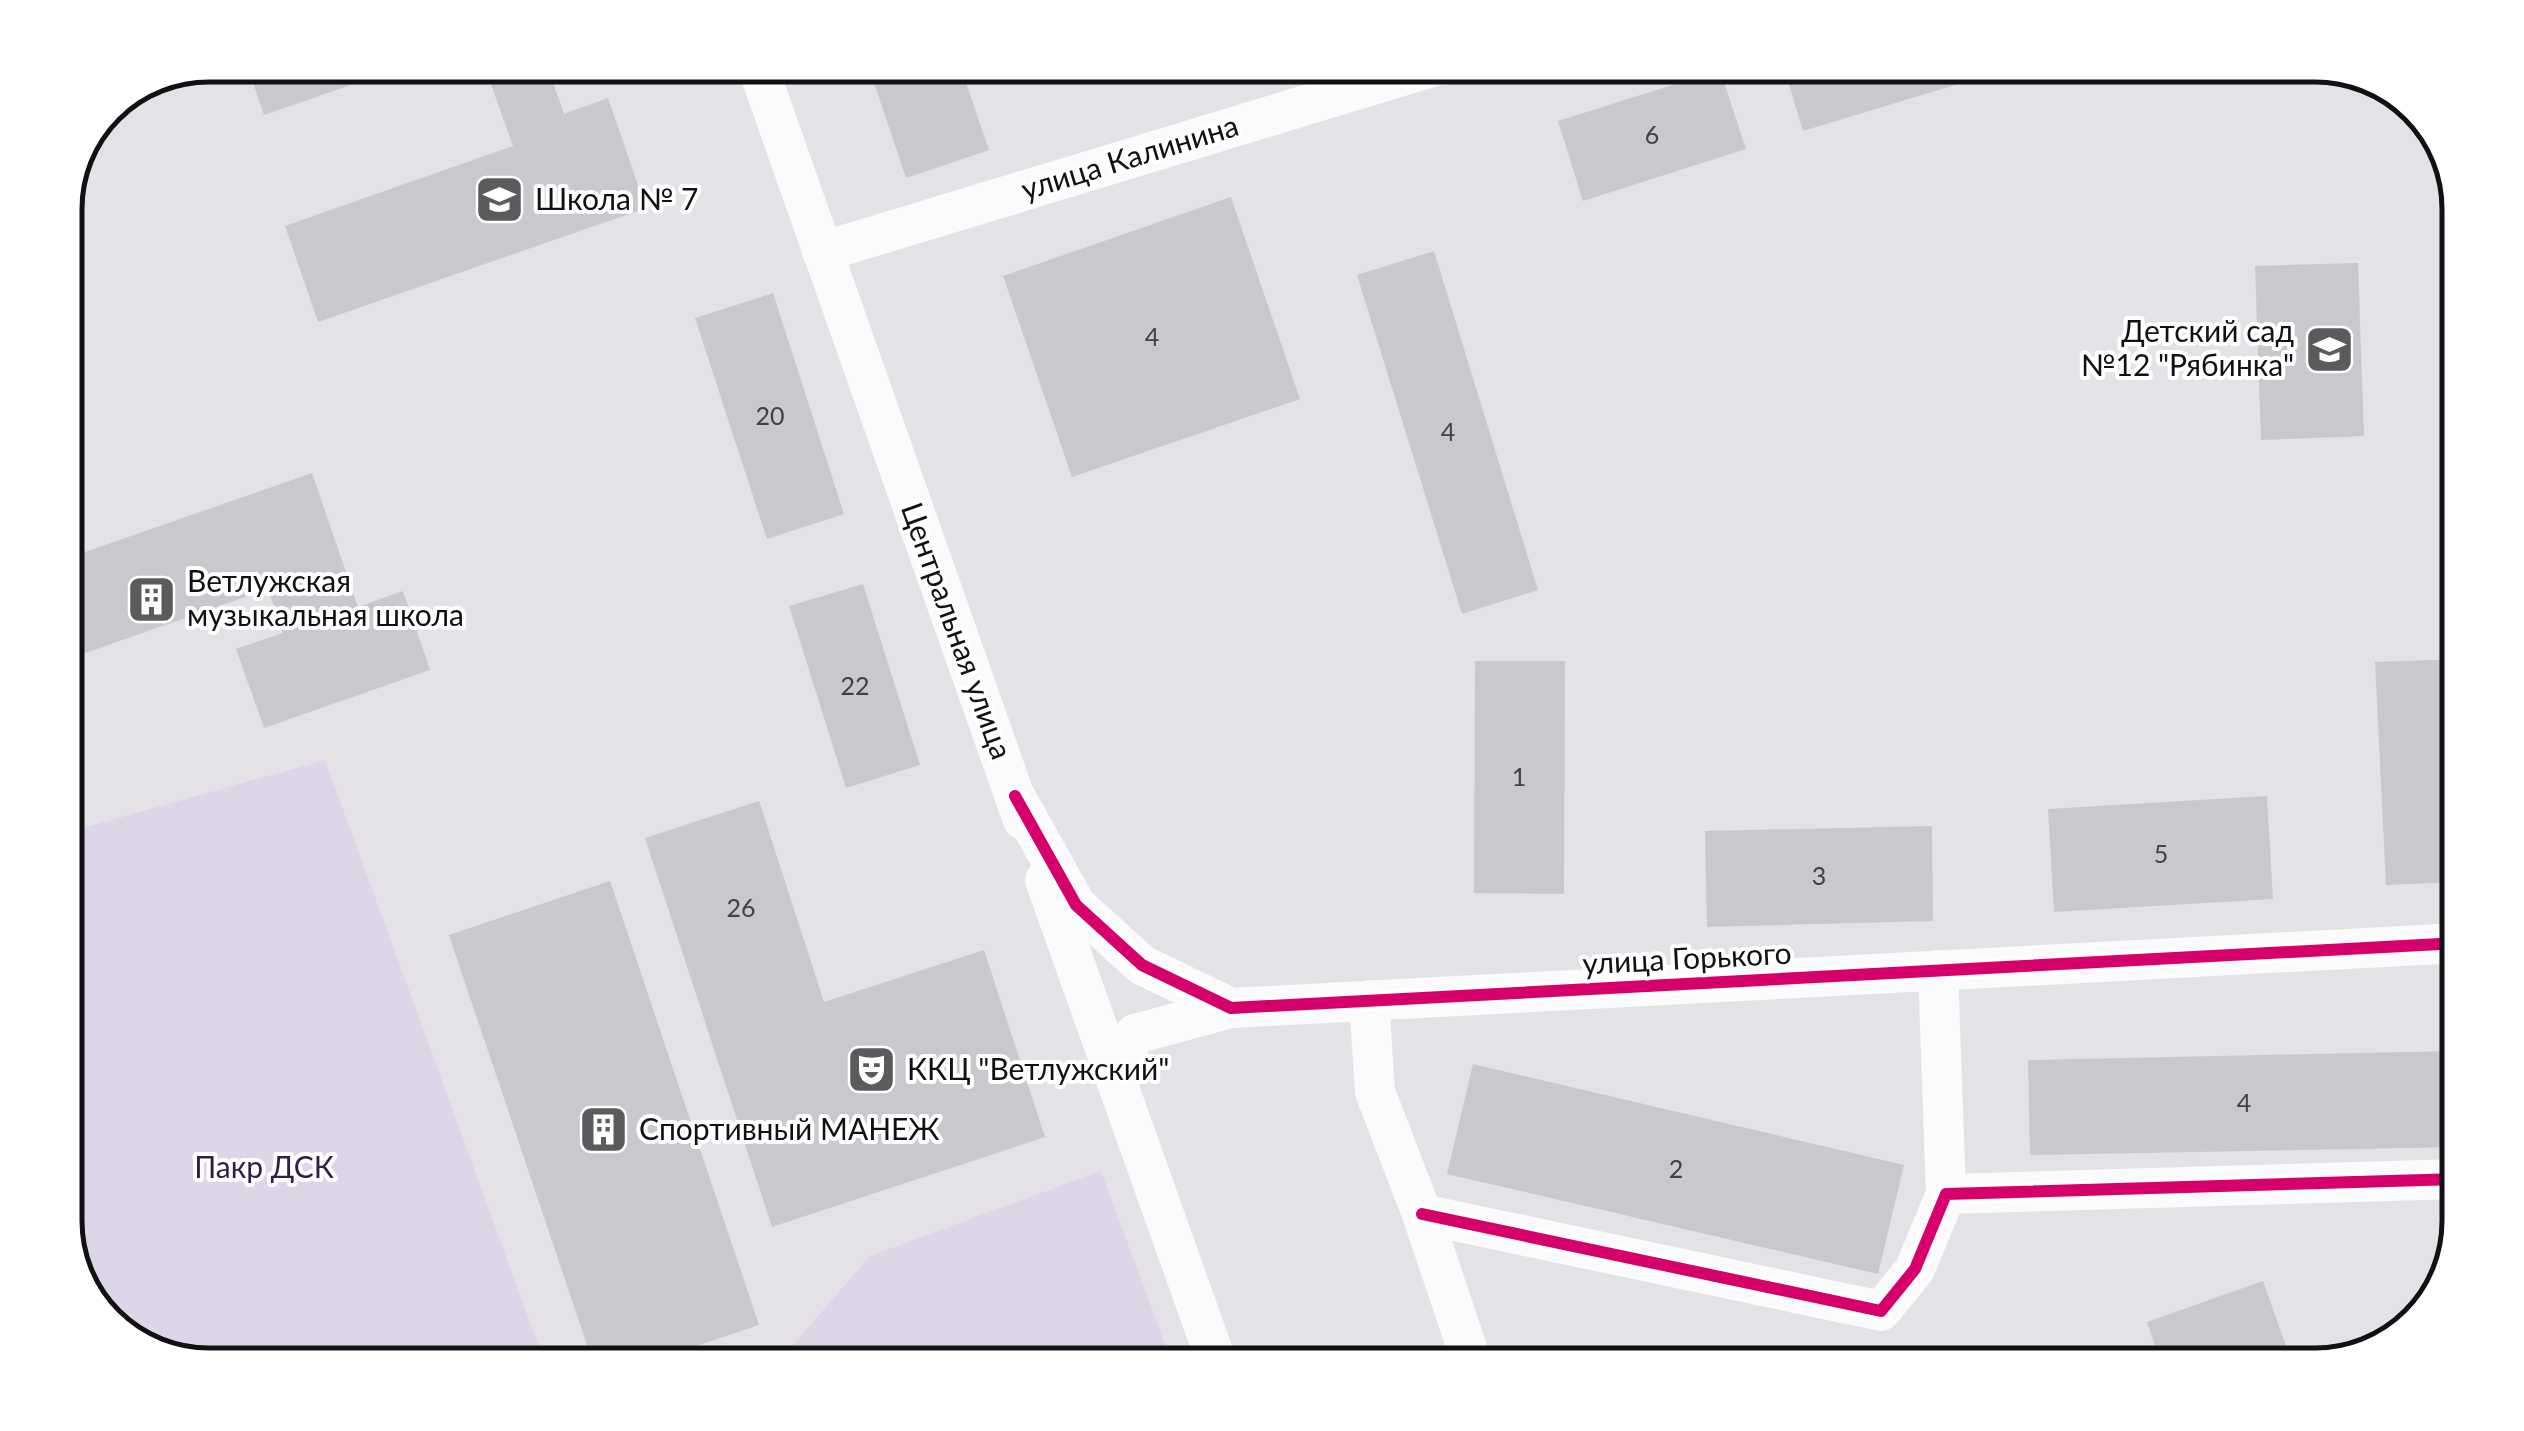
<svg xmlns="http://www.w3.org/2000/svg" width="2524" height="1431" font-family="Lato,sans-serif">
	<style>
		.green { fill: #dcd6e8 }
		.building { fill: #cac8cc }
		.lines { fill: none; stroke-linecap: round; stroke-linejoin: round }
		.minor { stroke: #fbfbfb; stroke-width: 40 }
		.cycleway-casing { stroke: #fff; stroke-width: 19 }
		.cycleway { stroke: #d6006c; stroke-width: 12 }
		.labels { text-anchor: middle; stroke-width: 8; stroke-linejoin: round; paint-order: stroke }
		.number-label { font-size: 25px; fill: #414042 }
		.street-label { font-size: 30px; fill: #111012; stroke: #fff }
		.poi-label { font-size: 30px; fill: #111012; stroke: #fff; text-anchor: start }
		.park-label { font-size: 30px; fill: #2f1e4a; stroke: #fff }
		.rim { fill: none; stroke: #111012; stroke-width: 5 }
	</style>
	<rect width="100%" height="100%" fill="#e4e2e6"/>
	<path class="green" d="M325,760l221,606h-337l-71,-19 -53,-53 -20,-63v-398z
		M1101,1171l72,195h-398l95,-110z"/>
	<path class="building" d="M247,65h159v1l-142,49z
		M484,65h63l17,49 44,-16 38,110 -328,114 -33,-96 228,-80z
		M868,65h92l29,85 -83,28z
		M1783,65h191l4,13 -175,53z
		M1720,70l26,79 -163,52 -25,-80z
		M1231,197l69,202 -228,78 -69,-201z
		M1434,251l104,339 -76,24 -105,-339z
		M2358,263l6,173 -103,4 -6,-174z
		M773,293l71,221 -77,25 -72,-221z
		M312,473l46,134 45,-16 27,79 -166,58 -28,-79 47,-16 -15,-44 -203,71v-101z
		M863,584l57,181 -74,23 -57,-182z
		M2459,659v223l-73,3 -11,-223z
		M1475,661h90l-1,233 -90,-1z
		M2267,796l6,103 -219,13 -6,-103z
		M759,801l65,201 160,-52 61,187 -273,90 -127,-389z
		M1932,826l1,95 -226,6 -2,-96z
		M610,881l149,444 -123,41h-42l-145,-431z
		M2459,1051v96l-429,8 -2,-95z
		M1473,1064l431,101 -26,109 -431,-100z
		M2263,1281l30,85h-131l-15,-44z"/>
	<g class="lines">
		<path class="minor" d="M757,65l266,755
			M822,252l616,-187
			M1015,796l61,109 66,60 89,43 1228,-65
			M1045,880l173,486
			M1938,970l8,224
			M1369,1000l6,92 47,122 51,152
			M1114,1075l21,-41 96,-26
			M1422,1214l459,97 34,-42 31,-75 513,-15"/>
		<defs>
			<path id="cycleway" d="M1015,796l61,109 66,60 89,43 1228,-65
				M1422,1214l459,97 34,-42 31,-75 513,-15"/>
		</defs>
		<use href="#cycleway" class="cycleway-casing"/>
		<use href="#cycleway" class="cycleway"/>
	</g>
	<defs>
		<symbol id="school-square" viewBox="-11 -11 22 22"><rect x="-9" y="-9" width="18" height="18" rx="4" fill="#5b5a5c" stroke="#fff"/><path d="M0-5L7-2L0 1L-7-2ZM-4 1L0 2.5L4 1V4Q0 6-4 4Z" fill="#fff"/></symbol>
		<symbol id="building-square" viewBox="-11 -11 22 22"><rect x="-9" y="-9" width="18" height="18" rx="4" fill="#5b5a5c" stroke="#fff"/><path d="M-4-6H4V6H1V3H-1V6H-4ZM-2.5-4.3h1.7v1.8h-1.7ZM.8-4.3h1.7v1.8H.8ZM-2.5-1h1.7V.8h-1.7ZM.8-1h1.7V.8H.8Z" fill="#fff"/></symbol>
		<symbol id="theatre-square" viewBox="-11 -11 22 22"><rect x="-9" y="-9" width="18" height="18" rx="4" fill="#5b5a5c" stroke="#fff"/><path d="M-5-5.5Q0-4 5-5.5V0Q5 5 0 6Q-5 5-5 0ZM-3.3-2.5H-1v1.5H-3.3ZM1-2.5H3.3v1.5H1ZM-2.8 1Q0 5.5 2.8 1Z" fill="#fff"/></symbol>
	</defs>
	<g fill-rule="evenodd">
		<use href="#school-square" x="472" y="172" width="55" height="55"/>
		<use href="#school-square" x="2302" y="322" width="55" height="55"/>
		<use href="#building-square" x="124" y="572" width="55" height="55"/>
		<use href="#theatre-square" x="844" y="1042" width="55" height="55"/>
		<use href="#building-square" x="576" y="1102" width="55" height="55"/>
	</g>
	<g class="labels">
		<g class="number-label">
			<text x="1652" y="144">6</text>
			<text x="1152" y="346">4</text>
			<text x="770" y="425">20</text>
			<text x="1448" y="441">4</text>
			<text x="855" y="695">22</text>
			<text x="1519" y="786">1</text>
			<text x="2161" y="863">5</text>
			<text x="1819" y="885">3</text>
			<text x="741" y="917">26</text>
			<text x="2244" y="1112">4</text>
			<text x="1676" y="1178">2</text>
		</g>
		<g class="street-label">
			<text transform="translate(1130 158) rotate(-17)" y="10">улица Калинина</text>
			<text transform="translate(956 631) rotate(70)" y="10">Центральная улица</text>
			<text transform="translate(1687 959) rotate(-3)" y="10">улица Горького</text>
		</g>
		<g class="poi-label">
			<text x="535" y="210">Школа № 7</text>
			<text x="2294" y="342" text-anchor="end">Детский сад<tspan x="2294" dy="34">№12 "Рябинка"</tspan></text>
			<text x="187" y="592">Ветлужская<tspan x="187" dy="34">музыкальная школа</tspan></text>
			<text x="907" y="1080">ККЦ "Ветлужский"</text>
			<text x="639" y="1140">Спортивный МАНЕЖ</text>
		</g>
		<g class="park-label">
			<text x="264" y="1178">Пакр ДСК</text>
		</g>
	</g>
	<path d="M0 0H2524V1431H0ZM209 82H2315A127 127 0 0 1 2442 209V1221A127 127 0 0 1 2315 1348H209A127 127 0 0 1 82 1221V209A127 127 0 0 1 209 82Z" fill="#fff" fill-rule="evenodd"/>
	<path class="rim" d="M209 82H2315A127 127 0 0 1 2442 209V1221A127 127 0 0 1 2315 1348H209A127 127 0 0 1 82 1221V209A127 127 0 0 1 209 82Z"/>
</svg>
